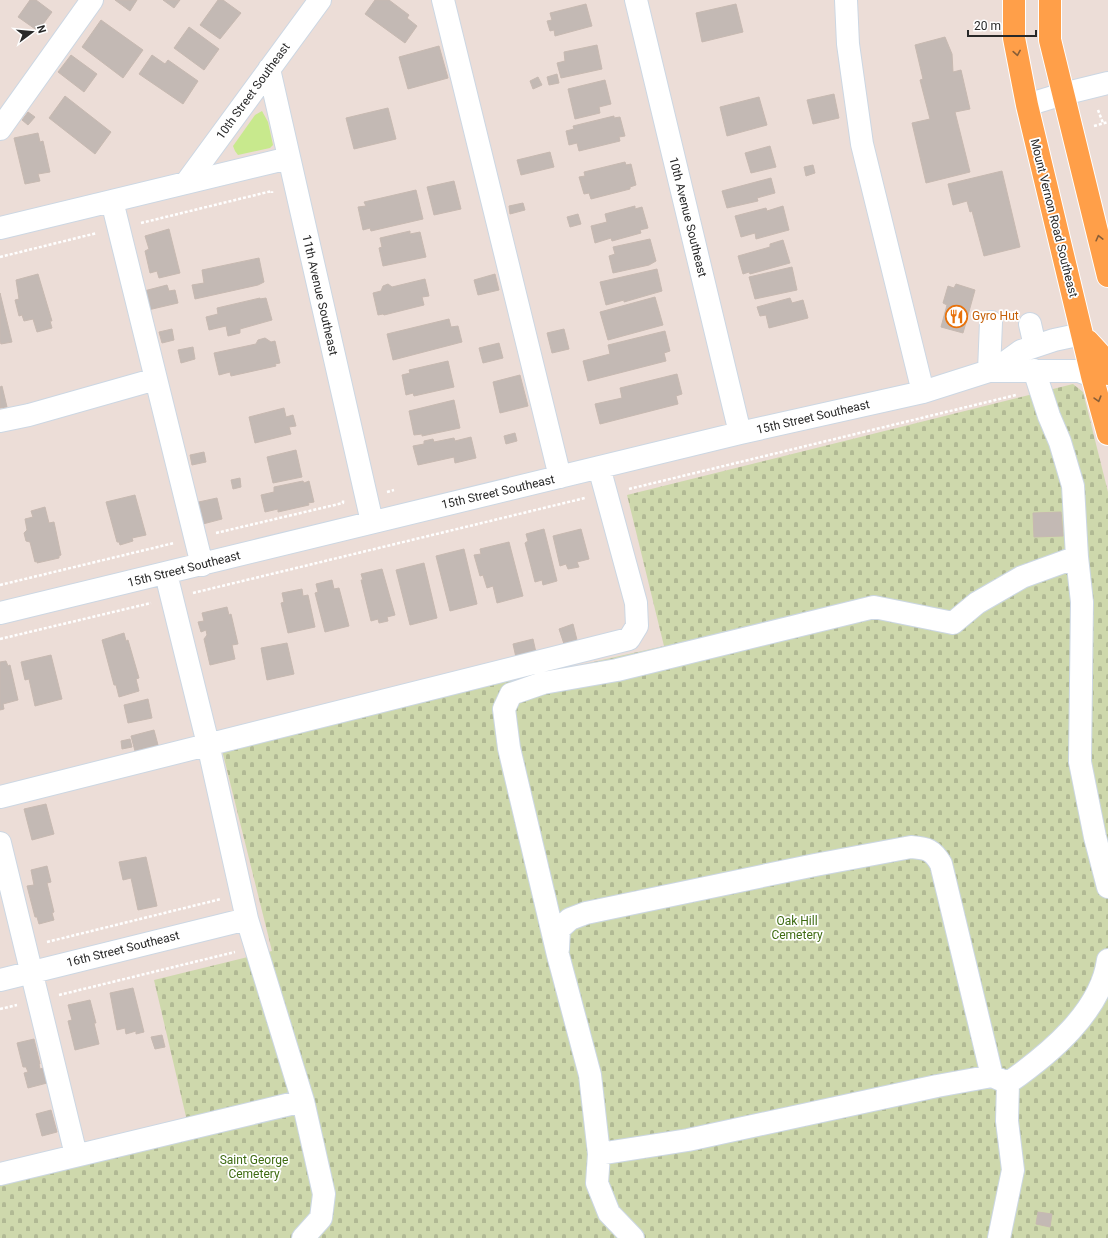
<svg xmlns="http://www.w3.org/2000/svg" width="1108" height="1238" font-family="Roboto,sans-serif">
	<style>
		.grass { fill: #c8e98d }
		.cemetery { fill: url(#cemetery-stones) }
		.building { fill: #c3b9b4; stroke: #c7b9b1 }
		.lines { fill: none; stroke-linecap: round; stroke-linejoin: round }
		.minor-casing { stroke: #ccd7e3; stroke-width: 24 }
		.major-casing { stroke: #fff; stroke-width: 24 }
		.path { stroke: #fff; stroke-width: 2.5; stroke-dasharray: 3 2; stroke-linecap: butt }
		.minor { stroke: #fff; stroke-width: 22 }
		.major { stroke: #ff9f49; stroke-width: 22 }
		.oneway { stroke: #895e37 }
		.labels { text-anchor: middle; stroke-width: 3.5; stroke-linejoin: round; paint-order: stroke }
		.street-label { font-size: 12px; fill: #282828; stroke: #fff }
		.food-label { font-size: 12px; fill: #c56008; stroke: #fff; text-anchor: start }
		.park-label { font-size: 12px; fill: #3e6b12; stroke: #fff }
	</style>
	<defs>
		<pattern id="cemetery-stones" width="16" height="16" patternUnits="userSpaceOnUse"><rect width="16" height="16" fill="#ced8ac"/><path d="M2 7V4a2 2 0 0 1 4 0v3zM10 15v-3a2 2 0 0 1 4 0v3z" fill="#b1b994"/></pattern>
	</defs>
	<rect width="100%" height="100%" fill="#ecddd7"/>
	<path class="grass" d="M262,111l6,11 5,23 -3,3 -32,7 -3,-4 -2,-5 22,-31z"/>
	<path class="cemetery" d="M1073,384l10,8 25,100v746h-1108v-54l191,-46 -37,-158 118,-29 -51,-205 443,-100 -37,-151z"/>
	<path class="building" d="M30,0h6l16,12 -14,19 -20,-14z
		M115,0h22l-7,11z
		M163,0h17l-6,8z
		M218,0h5l18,13 -21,26 -20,-14z
		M375,0h14l20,15 -2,3 10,8 -12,17 -40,-29z
		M586,4l6,22 -37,10 -1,-6 -4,1 -3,-10 5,-1 -2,-7z
		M736,4l7,28 -41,10 -6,-29z
		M101,20l42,30 -20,28 -41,-31z
		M189,27l30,22 -15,21 -30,-22z
		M945,37l7,17 1,18 8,-2 9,39 -15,3 15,60 -44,11 -14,-60 18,-4 -10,-39 3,-1 -8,-34z
		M597,45l5,24 -41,9 -4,-15 8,-2 -1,-9z
		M439,46l9,32 -40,11 -9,-32z
		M71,55l26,19 -13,18 -26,-20z
		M152,55l13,9 3,-4 30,21 -15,23 -44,-30z
		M557,74l2,9 -10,2 -2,-8z
		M538,77l4,8 -9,4 -3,-8z
		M605,80l6,24 -12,3 1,6 -25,6 -7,-30z
		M834,94l5,24 -26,6 -6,-24z
		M65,96l46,36 -16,22 -46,-36z
		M759,97l8,28 -40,11 -7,-29z
		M388,108l8,31 -42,10 -8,-31z
		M28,112l7,5 -7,8 -6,-5z
		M614,116v2l6,-1 5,19 -6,1 1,4 -41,10 -2,-8 -8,2 -3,-14 8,-2 -1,-3z
		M38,133l2,9 3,-1 7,31 -12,2 2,7 -15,3 -11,-46z
		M770,146l6,21 -25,6 -6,-20z
		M550,152l4,15 -33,8 -4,-15z
		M625,162l1,3 5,-1 5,21 -6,2v2l-39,10 -2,-6 -5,1 -5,-17 6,-1 -1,-4z
		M813,165l2,8 -9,3 -2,-9z
		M1002,171l18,76 -36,9 -12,-45 -2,1 -3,-11 -14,4 -5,-21z
		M771,178l4,15 -18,5 1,3 -31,7 -5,-17z
		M454,181l7,28 -27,6 -7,-28z
		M416,190l7,29 -52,12 -1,-3 -7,2 -5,-23 8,-1 -2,-4z
		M523,203l2,7 -15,4 -1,-8z
		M635,206v3l7,-2 6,21 -8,2 1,3 -29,8 -1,-3 -16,5 -4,-17 16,-4 -2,-8z
		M783,206l6,24 -33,9 -1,-6 -14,4 -6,-21 31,-8 1,3z
		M578,214l3,10 -11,3 -3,-10z
		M169,229l11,44 -21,5 -2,-7 -7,2 -5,-22 4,-2 -4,-13z
		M410,231v3l10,-2 6,25 -43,9 -4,-18 3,-1 -2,-9z
		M650,239l6,22 -7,4 -36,8 -4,-17 6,-2 -2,-7z
		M783,240l7,23 -40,11 -1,-2 -6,2 -5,-18 32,-9v-3z
		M259,258l5,24 -6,3 -63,14 -3,-14 12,-2 -2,-13z
		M792,267l5,23 -42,9 -6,-22z
		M657,269l5,22 -38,11v-2l-18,5 -6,-23z
		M38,274l14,47h-2l2,7 -15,4 -4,-13 -9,2 -2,-6 -3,1 -4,-16 4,-1 -3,-19z
		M495,274l4,16 -21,5 -4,-15z
		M425,279l4,17 -7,1 2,8 -40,10 -1,-1 -5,1 -5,-22 8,-2 2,-5 5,-2 4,3z
		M956,284l19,6 -12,43 -22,-6 6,-22 -4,-2 5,-17 6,2z
		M167,285l2,6 6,-1 3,13 -30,7 -4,-19z
		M0,293l12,49 -11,2 -1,-2z
		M655,297l8,28 -55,15 -8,-28z
		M260,298v1l6,-1 6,22 -32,9v4l-12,3 -2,-10 -17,4 -3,-13 12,-3 -1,-6z
		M790,298l2,5 11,-3 5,18 -39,10 -3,-13 -6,1 -3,-9z
		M449,319l2,8 7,-1 4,16 -69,18 -6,-26z
		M172,329l2,11 -12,3 -3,-11z
		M564,329l5,20 -17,4 -5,-20z
		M665,331l5,20 -6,2 2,8 -78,20 -5,-20 27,-7 -2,-9z
		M265,338l6,4 4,-1 5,22 -5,1 1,2 -45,10 -1,-4 -11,3 -5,-22 42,-9 2,-4z
		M499,343l4,15 -20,5 -4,-15z
		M193,347l2,12 -14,4 -3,-13z
		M448,361l6,26 -40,9 -1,-3 -7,2 -4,-20 8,-2 -1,-3z
		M677,374l5,20 -6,2 2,8 -78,20 -5,-20 27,-6 -2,-10z
		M520,375l8,31 -28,7 -7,-31z
		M2,386l5,21 -7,1v-21z
		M454,400l6,28 -38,8v-2l-8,1 -5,-24z
		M284,408l2,9 7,-2 3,11 -7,1 2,7 -36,9 -6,-26z
		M515,433l2,8 -11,3 -2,-8z
		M471,437l5,21 -21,5 -1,-6 -36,8 -5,-19 11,-2v-3l9,-2 1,3 20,-4 1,3z
		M296,450l6,27 -29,6 -6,-26z
		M204,452l2,10 -14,3 -2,-10z
		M240,478l1,9 -8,2 -2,-9z
		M303,481l1,2 5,-2 5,21 -6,1 1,2 -31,7v-3l-13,3 -4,-17 13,-3v-5z
		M135,495l11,40 -14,3 1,3 -13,4 -1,-3h-2l-11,-40z
		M217,498l5,21 -23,6 -5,-22z
		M45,507l4,16 5,-1 7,33 -2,1v2l-22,5v-2l-2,1 -5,-20 -4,-1 -2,-8 3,-3 -2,-11 8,-2 -2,-6z
		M1061,512l2,24 -29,1 -1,-24z
		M544,529l13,52 -14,4 -1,-5 -7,2 -10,-39 3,-2 -2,-7z
		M581,529l8,30 -12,3 2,5 -11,2 -2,-5 -6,2 -7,-30z
		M509,542l14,54 -26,7 -4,-17 -6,2 -4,-13 -3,1 -6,-21 7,-1 -1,-5z
		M464,549l13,55 -27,7 -14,-55z
		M424,563l13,55 -27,7 -14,-55z
		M382,569l13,46 -8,2 1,4 -9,2 -1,-4 -7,2 -10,-41h2l-2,-6z
		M332,580l2,9 5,-1 10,38 -24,6 -10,-39 3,-1 -2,-8z
		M302,589l1,7 5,-1 7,32 -27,6 -7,-30 3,-1 -2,-9z
		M227,607l2,8 2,-1 7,30 -6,1 3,14 -25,6 -6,-26 3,-4 -1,-5 -5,2 -3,-10 6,-1 -2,-8z
		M573,624l4,16 -13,4 -5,-15z
		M124,633l2,8 2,-1 11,38 -3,1 3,12 -20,6 -3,-12h-2l-12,-45z
		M533,639l4,18 -20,5 -4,-18z
		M287,643l7,31 -27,6 -6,-32z
		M51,655l11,44 -27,7 -6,-27 -4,1 -4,-18z
		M6,661l2,5 2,-1 8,35 -15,4 1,5 -4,1v-48z
		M148,699l4,19 -24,5 -4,-18z
		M154,730l4,15 -23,6 -4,-15z
		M130,739l2,8 -10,2 -1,-8z
		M46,804l8,30 -22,6 -8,-31z
		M146,857l11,49 -19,4 -7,-32 -8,2 -4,-18z
		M47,866l4,16 -4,1 7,29 -2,1 2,7 -15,4 -2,-7h-2l-8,-31 7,-1 -3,-15z
		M133,988l11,44 -8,2v-3l-10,3 -1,-6 -8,2 -7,-37z
		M90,1000l6,23h-2l5,21 -24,6 -7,-29 4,-1 -4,-15z
		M162,1035l3,12 -10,2 -4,-12z
		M34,1039l6,25h-1l1,5 3,-1 4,15 -19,5 -4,-15 4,-1 -2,-5h-3l-6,-24z
		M51,1110l6,22 -15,4 -6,-22z
		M1038,1212l14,2 -2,13 -14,-3z"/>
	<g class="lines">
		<defs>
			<path id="minor" d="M443,0l117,477
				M636,0l104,433
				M846,0l2,44 14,100 61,248
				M269,69l103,453
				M1027,105l36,-11 45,-11
				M0,129l92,-129
				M186,183l134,-183
				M112,201l90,364
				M0,228l289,-70
				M1030,324l5,22
				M996,369l25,-18 33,-11 28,-6
				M1034,370l15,46 11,26 13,44 4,71 5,45 -2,160 15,75 13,50
				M989,371l2,-49
				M0,421l29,-6 127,-36
				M166,574l42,170 39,175 56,182 21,93 -3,24 -18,20
				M0,613l740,-180 183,-41 66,-21h90l13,5
				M0,797l629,-158 8,-13 -1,-23 -37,-136
				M0,843l76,312
				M558,949l1,-20 11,-10 16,-6 229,-48 96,-18c16,1 22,3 30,17l51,212
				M0,980l247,-61
				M599,1154l89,-14 249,-54 55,-10 16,7
				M0,1174l303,-73
				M633,1238l-24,-25 -12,-30 2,-29 -9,-79 -32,-120 -49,-207 -5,-39 7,-15 32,-11 74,-13 257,-63 79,16 24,-20 45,-26 55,-20
				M999,1238l14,-68 -6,-49 1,-38c40,-28 93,-71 100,-123"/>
			<path id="major" d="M1014,0v38l13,67 65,271 16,58
				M1050,0v40l58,236
				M1088,341l11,12 9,21"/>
		</defs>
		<use href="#minor" class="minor-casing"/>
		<use href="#major" class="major-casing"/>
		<path class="path" d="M1098,110l5,13
			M1094,126l14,-4
			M141,223l131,-32v2
			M0,257l97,-24
			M629,489l387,-94
			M387,492l7,-2
			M216,533l127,-30v-3
			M0,585l174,-42
			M193,593l392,-95
			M0,639l151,-36
			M47,942l174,-43
			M59,995l176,-43
			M0,1009l17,-4"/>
		<use href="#minor" class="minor"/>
		<use href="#major" class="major"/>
	</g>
	<defs><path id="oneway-chevron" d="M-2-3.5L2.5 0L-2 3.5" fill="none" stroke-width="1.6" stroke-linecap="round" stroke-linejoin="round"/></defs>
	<g class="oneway">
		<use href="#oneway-chevron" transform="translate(1017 53) rotate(80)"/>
		<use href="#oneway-chevron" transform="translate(1099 238) rotate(-104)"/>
		<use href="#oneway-chevron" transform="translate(1098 399) rotate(74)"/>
	</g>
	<defs>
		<symbol id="restaurant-ring" viewBox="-11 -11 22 22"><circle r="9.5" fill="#fff" stroke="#e8710a" stroke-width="1.5"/><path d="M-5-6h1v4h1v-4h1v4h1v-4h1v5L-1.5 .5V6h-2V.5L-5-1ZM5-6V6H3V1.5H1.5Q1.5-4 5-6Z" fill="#e8710a"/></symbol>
	</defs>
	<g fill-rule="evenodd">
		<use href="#restaurant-ring" x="944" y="304" width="25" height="25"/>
	</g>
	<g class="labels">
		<g class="street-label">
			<text transform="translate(253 91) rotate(-54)" y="4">10th Street Southeast</text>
			<text transform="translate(688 217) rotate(76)" y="4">10th Avenue Southeast</text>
			<text transform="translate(1054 218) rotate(76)" y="4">Mount Vernon Road Southeast</text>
			<text transform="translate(320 295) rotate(77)" y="4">11th Avenue Southeast</text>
			<text transform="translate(813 417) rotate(-13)" y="4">15th Street Southeast</text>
			<text transform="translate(498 492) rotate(-13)" y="4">15th Street Southeast</text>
			<text transform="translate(184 569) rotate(-14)" y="4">15th Street Southeast</text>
			<text transform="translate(123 949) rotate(-14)" y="4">16th Street Southeast</text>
		</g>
		<g class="food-label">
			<text x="972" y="320">Gyro Hut</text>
		</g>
		<g class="park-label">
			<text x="797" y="925">Oak Hill<tspan x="797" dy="14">Cemetery</tspan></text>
			<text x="254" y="1164">Saint George<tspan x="254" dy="14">Cemetery</tspan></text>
		</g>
	</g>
	<g transform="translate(32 32) rotate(74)" stroke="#ffffff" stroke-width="3" paint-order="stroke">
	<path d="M0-3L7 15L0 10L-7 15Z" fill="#282828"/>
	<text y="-6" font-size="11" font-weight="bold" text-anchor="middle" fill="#282828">N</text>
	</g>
	<path d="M968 30v6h68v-6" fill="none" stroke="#282828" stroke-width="2"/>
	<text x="974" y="30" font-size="12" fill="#282828" stroke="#ffffff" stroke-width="3" paint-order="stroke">20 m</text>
</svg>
